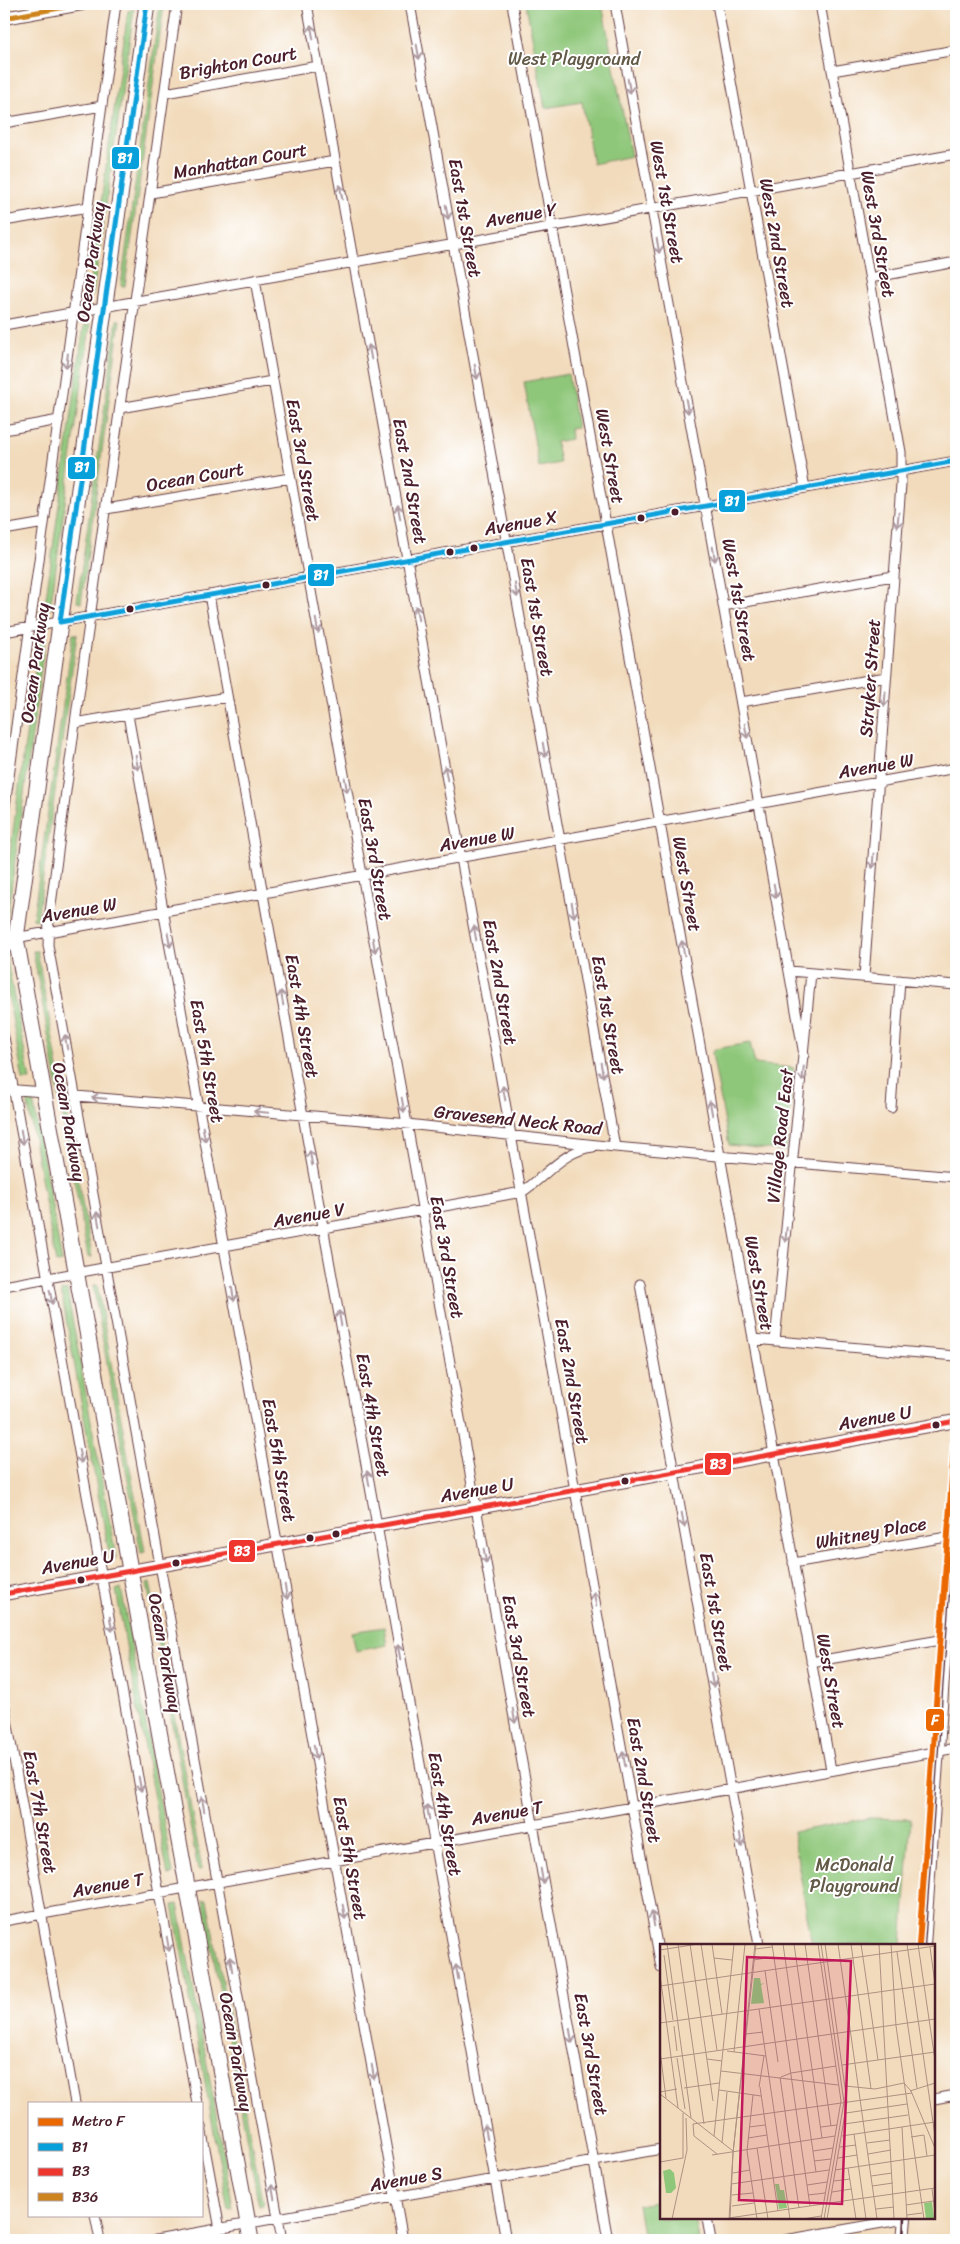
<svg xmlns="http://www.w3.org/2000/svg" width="960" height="2244" font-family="Sriracha,sans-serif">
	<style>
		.green { fill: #8fc77a; stroke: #6c7352 }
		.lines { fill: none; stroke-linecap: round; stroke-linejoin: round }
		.street-casing { stroke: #633b41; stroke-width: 11 }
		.secondary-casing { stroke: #633b41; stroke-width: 14 }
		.primary-casing { stroke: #633b41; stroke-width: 17 }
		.street { stroke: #fff; stroke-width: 9 }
		.secondary { stroke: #fff; stroke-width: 12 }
		.primary { stroke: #fff; stroke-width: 15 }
		.rail { stroke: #4a1f2b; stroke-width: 2.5 }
		.bus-1-casing { stroke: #fff; stroke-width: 9 }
		.bus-2-casing { stroke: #fff; stroke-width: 9 }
		.bus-3-casing { stroke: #fff; stroke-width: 9 }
		.bus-1 { stroke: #07a0db; stroke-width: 5 }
		.bus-2 { stroke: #ee352e; stroke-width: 5 }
		.bus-3 { stroke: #ce841e; stroke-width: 5 }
		.metro-1-casing { stroke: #fff; stroke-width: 10 }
		.metro-1 { stroke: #eb6800; stroke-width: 6 }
		.oneway { stroke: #ae9aa0 }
		.bus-dot { fill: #4a1f2b; stroke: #fff; stroke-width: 2 }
		.labels { text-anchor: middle; stroke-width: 4; stroke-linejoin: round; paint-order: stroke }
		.park-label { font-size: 18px; fill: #625a47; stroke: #fff }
		.street-label { font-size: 18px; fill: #4a1f2b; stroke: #fff }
		.inset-road { fill: none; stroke: #af9082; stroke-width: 1 }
		.view { fill: #c2185b; fill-opacity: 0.15; stroke: #c2185b; stroke-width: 2.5 }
		.inset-edge { fill: none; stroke: #4a1f2b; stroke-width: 2.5 }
		.line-badge { stroke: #fff; stroke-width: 2 }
		.badge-label { font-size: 14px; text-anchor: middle; font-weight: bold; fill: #fff }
	</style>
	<rect width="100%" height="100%" fill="#fff"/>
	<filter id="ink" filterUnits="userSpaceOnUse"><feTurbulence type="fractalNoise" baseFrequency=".02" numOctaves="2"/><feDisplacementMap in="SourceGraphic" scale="10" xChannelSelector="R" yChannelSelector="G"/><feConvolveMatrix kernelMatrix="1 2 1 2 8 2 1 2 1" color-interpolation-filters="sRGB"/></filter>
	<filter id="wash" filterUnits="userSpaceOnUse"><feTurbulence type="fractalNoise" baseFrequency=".0096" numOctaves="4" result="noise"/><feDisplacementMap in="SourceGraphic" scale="20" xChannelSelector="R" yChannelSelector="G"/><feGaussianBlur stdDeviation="1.12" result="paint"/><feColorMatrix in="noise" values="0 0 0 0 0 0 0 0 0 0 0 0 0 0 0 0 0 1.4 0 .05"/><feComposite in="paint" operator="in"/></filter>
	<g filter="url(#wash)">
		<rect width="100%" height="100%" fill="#f2dbbc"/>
		<path class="green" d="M160,4l4,1 -39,281h-4z
			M526,4h76l29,152 -38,8 -11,-62 -37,6z
			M134,9l-41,286h-5l40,-284z
			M117,320h3l-39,283 -4,-1z
			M84,325h6l-40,285 -6,2z
			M568,374l9,54 -7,1 1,10 -15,3 4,21 -21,4 -15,-85z
			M73,634h4l-40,286 -4,-1z
			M45,640l-39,286 -2,1v-30l35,-256z
			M33,951h4l55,306h-4z
			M4,955h2l24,125h-7l-19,-109z
			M750,1043l5,21 39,4 -8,83 -57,-6 -17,-92 3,-4z
			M27,1099l6,1 29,162 -6,1z
			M93,1285h4l48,267 -4,1z
			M67,1290l49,268 -6,1 -49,-268z
			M150,1582l52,287 -4,1 -51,-287z
			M121,1588l52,286 -5,1 -52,-285z
			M384,1627l3,18 -31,6 -4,-19z
			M869,1818l42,1 -9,126h-90l-19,-113z
			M203,1900h4l56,305 -4,1z
			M178,1904l55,304 -5,1 -55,-304z
			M661,2201v17h34l4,22h-55l-6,-35z"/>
	</g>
	<g filter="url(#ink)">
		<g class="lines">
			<defs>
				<path id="street" d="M177,4l-102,719 -26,197 -1,25 234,1295
					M307,4l354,1963
					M410,4l205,1143
					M512,4l319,1766
					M615,4l189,1051
					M717,4l88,484
					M820,4l81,448v32l-37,493
					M832,71l124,-21
					M165,93l153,-27
					M4,123l98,-17
					M151,193l184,-32
					M4,221l84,-14
					M870,278l86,-16
					M255,280l353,1960
					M4,325l952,-171
					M120,408l152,-27
					M4,430l55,-10
					M106,509l184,-31
					M4,530l40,-7
					M209,595l297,1645
					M723,606l170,-30
					M4,632l952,-171
					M741,702l145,-25
					M128,715l275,1525
					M75,723l152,-26
					M4,813l112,-809
					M4,940l952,-172
					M789,971l167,14
					M4,1037l193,1066
					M4,1089l40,3
					M76,1096l322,27 217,24 341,30
					M891,1108l9,-128
					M640,1284l119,661
					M4,1286l518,-94c23,-15 42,-42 71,-45
					M753,1339l203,17
					M775,1341l36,-368
					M793,1563l160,-27
					M811,1662l135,-23
					M4,1703l71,400
					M4,1921l952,-173
					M934,2099l22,-4
					M201,2127l21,113
					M95,2215l5,25
					M707,2218l4,22
					M156,2240l505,-91
					M785,2240l120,-21"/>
				<path id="secondary" d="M4,18l78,-14
					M4,1594l952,-173
					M924,1945l32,-450
					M903,2240l2,-22"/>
				<path id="primary" d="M147,4l-131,934 235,1302"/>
			</defs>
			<use href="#street" class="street-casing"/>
			<use href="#secondary" class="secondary-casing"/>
			<use href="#primary" class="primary-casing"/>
			<use href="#street" class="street"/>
			<use href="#secondary" class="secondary"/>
			<use href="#primary" class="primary"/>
			<path class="rail" d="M924,1945l32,-454
				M903,2240l1,-22"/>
			<defs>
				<path id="bus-1" d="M60,622l896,-161
					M60,622l87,-618"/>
				<path id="bus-2" d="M4,1594l952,-173"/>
				<path id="bus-3" d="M4,18l78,-14"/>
			</defs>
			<use href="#bus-1" class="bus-1-casing"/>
			<use href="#bus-2" class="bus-2-casing"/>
			<use href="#bus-3" class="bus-3-casing"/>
			<use href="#bus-1" class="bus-1"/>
			<use href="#bus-2" class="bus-2"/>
			<use href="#bus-3" class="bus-3"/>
			<defs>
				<path id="metro-1" d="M919,1945l37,-525"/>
			</defs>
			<use href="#metro-1" class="metro-1-casing"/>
			<use href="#metro-1" class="metro-1"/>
		</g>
		<defs><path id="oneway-shaft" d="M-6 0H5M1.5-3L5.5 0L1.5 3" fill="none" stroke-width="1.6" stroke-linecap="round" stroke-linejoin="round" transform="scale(1.25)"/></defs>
		<g class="oneway">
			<use href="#oneway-shaft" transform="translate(312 32) rotate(-100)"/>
			<use href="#oneway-shaft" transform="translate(418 52) rotate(80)"/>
			<use href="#oneway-shaft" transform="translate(629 86) rotate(80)"/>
			<use href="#oneway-shaft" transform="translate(341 192) rotate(-100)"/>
			<use href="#oneway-shaft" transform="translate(447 212) rotate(80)"/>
			<use href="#oneway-shaft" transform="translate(658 246) rotate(80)"/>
			<use href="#oneway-shaft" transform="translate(370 352) rotate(-100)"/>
			<use href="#oneway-shaft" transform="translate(67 361) rotate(97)"/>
			<use href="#oneway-shaft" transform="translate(476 372) rotate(80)"/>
			<use href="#oneway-shaft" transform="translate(687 406) rotate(80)"/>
			<use href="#oneway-shaft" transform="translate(399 512) rotate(-100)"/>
			<use href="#oneway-shaft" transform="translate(898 520) rotate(95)"/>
			<use href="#oneway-shaft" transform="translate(714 554) rotate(80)"/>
			<use href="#oneway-shaft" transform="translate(516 590) rotate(80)"/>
			<use href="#oneway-shaft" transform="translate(417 613) rotate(-100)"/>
			<use href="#oneway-shaft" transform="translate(317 626) rotate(80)"/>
			<use href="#oneway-shaft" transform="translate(885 699) rotate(94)"/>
			<use href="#oneway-shaft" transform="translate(746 731) rotate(80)"/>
			<use href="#oneway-shaft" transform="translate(544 750) rotate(80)"/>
			<use href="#oneway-shaft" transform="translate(137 763) rotate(80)"/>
			<use href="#oneway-shaft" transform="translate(446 773) rotate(-100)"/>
			<use href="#oneway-shaft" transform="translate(346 785) rotate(80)"/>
			<use href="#oneway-shaft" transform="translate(873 861) rotate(94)"/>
			<use href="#oneway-shaft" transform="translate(775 891) rotate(80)"/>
			<use href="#oneway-shaft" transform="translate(573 910) rotate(80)"/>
			<use href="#oneway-shaft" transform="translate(475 933) rotate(-100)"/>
			<use href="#oneway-shaft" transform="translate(169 940) rotate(80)"/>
			<use href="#oneway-shaft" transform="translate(374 945) rotate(80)"/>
			<use href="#oneway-shaft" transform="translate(683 948) rotate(-100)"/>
			<use href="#oneway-shaft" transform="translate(282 998) rotate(-100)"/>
			<use href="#oneway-shaft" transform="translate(66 1042) rotate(-100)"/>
			<use href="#oneway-shaft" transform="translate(602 1070) rotate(80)"/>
			<use href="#oneway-shaft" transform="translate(803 1074) rotate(96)"/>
			<use href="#oneway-shaft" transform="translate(504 1093) rotate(-100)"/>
			<use href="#oneway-shaft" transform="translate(99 1098) rotate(-175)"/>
			<use href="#oneway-shaft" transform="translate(403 1105) rotate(80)"/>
			<use href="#oneway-shaft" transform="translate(711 1108) rotate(-100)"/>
			<use href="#oneway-shaft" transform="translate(261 1112) rotate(-175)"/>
			<use href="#oneway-shaft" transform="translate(204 1134) rotate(80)"/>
			<use href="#oneway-shaft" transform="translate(22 1137) rotate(80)"/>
			<use href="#oneway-shaft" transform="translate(311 1158) rotate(-100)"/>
			<use href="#oneway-shaft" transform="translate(98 1219) rotate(-100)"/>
			<use href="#oneway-shaft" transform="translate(786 1235) rotate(96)"/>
			<use href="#oneway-shaft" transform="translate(233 1294) rotate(80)"/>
			<use href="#oneway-shaft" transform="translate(51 1297) rotate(79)"/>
			<use href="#oneway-shaft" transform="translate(340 1318) rotate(-100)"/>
			<use href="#oneway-shaft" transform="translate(80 1456) rotate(79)"/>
			<use href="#oneway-shaft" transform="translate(368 1478) rotate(-100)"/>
			<use href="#oneway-shaft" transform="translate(683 1520) rotate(80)"/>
			<use href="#oneway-shaft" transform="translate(485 1556) rotate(80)"/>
			<use href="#oneway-shaft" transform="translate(286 1592) rotate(80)"/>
			<use href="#oneway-shaft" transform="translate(595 1599) rotate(-100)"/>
			<use href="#oneway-shaft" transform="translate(111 1624) rotate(80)"/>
			<use href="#oneway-shaft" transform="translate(399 1652) rotate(-100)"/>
			<use href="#oneway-shaft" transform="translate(712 1680) rotate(80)"/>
			<use href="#oneway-shaft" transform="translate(514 1716) rotate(80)"/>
			<use href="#oneway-shaft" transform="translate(315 1752) rotate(80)"/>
			<use href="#oneway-shaft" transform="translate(624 1759) rotate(-100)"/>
			<use href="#oneway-shaft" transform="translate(140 1784) rotate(80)"/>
			<use href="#oneway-shaft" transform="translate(203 1804) rotate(-100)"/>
			<use href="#oneway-shaft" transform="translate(428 1812) rotate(-100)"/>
			<use href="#oneway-shaft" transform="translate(741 1840) rotate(80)"/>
			<use href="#oneway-shaft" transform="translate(542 1876) rotate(80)"/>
			<use href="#oneway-shaft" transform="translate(344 1912) rotate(80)"/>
			<use href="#oneway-shaft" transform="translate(653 1919) rotate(-100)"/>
			<use href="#oneway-shaft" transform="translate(168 1944) rotate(80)"/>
			<use href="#oneway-shaft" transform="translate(231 1964) rotate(-100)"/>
			<use href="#oneway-shaft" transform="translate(457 1972) rotate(-100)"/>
			<use href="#oneway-shaft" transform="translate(571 2036) rotate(80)"/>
			<use href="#oneway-shaft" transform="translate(373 2072) rotate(80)"/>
			<use href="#oneway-shaft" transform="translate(486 2132) rotate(-100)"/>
			<use href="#oneway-shaft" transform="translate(273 2192) rotate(-100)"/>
		</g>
	</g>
	<g class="bus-dot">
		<circle cx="675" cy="512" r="4.5"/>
		<circle cx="641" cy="518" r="4.5"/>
		<circle cx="474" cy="548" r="4.5"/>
		<circle cx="450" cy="552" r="4.5"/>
		<circle cx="266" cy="585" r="4.5"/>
		<circle cx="130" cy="609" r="4.5"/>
		<circle cx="936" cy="1425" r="4.5"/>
		<circle cx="625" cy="1481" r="4.5"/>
		<circle cx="336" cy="1534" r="4.5"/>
		<circle cx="310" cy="1538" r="4.5"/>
		<circle cx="176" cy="1563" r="4.5"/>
		<circle cx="81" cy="1580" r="4.5"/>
	</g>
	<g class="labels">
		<g class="park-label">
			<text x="574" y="65">West Playground</text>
			<text x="854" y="1871">McDonald<tspan x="854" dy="21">Playground</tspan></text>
		</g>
		<g class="street-label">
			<text transform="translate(238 63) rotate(-10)" y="6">Brighton Court</text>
			<text transform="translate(240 161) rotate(-10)" y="6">Manhattan Court</text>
			<text transform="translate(667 202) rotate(80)" y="6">West 1st Street</text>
			<text transform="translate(521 215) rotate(-10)" y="6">Avenue Y</text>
			<text transform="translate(465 218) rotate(80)" y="6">East 1st Street</text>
			<text transform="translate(878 234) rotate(80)" y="6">West 3rd Street</text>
			<text transform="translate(777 243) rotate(80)" y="6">West 2nd Street</text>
			<text transform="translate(91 262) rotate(-82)" y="6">Ocean Parkway</text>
			<text transform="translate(610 456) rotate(80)" y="6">West Street</text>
			<text transform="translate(303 460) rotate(80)" y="6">East 3rd Street</text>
			<text transform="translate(195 477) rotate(-10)" y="6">Ocean Court</text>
			<text transform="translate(410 481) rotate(80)" y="6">East 2nd Street</text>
			<text transform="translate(521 523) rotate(-10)" y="6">Avenue X</text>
			<text transform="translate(739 600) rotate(80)" y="6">West 1st Street</text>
			<text transform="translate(537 617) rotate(80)" y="6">East 1st Street</text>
			<text transform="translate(35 663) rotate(-82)" y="6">Ocean Parkway</text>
			<text transform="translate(870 678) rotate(-86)" y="6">Stryker Street</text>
			<text transform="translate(876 766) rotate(-10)" y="6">Avenue W</text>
			<text transform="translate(477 839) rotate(-10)" y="6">Avenue W</text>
			<text transform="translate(375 859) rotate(80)" y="6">East 3rd Street</text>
			<text transform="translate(687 884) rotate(80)" y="6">West Street</text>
			<text transform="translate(79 910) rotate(-10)" y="6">Avenue W</text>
			<text transform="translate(500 982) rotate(80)" y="6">East 2nd Street</text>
			<text transform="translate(608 1015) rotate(80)" y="6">East 1st Street</text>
			<text transform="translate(302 1016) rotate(80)" y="6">East 4th Street</text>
			<text transform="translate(207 1061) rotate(80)" y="6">East 5th Street</text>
			<text transform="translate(518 1120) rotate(6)" y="6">Gravesend Neck Road</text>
			<text transform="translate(69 1122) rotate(80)" y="6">Ocean Parkway</text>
			<text transform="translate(780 1136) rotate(-84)" y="6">Village Road East</text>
			<text transform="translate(309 1215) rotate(-10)" y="6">Avenue V</text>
			<text transform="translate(447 1257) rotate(80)" y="6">East 3rd Street</text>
			<text transform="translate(759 1283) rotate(80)" y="6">West Street</text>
			<text transform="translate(572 1381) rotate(80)" y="6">East 2nd Street</text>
			<text transform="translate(373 1415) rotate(80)" y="6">East 4th Street</text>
			<text transform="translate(875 1418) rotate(-10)" y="6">Avenue U</text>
			<text transform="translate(279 1460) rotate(80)" y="6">East 5th Street</text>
			<text transform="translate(477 1490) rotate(-10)" y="6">Avenue U</text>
			<text transform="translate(871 1533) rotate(-10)" y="6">Whitney Place</text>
			<text transform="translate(78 1562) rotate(-10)" y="6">Avenue U</text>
			<text transform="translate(716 1612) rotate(80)" y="6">East 1st Street</text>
			<text transform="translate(165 1653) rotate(80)" y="6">Ocean Parkway</text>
			<text transform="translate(519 1656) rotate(80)" y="6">East 3rd Street</text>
			<text transform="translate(831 1681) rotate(80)" y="6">West Street</text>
			<text transform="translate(644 1780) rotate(80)" y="6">East 2nd Street</text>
			<text transform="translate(40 1812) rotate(80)" y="6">East 7th Street</text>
			<text transform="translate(507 1813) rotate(-10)" y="6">Avenue T</text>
			<text transform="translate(445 1814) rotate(80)" y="6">East 4th Street</text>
			<text transform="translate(350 1858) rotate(80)" y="6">East 5th Street</text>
			<text transform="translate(108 1885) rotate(-10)" y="6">Avenue T</text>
			<text transform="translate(236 2052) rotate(80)" y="6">Ocean Parkway</text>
			<text transform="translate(591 2054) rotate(80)" y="6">East 3rd Street</text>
			<text transform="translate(406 2179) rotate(-10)" y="6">Avenue S</text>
		</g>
	</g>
	<g transform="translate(660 1944)">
		<rect width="275" height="275" fill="#f2dbbc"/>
		<path d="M94,34h6l1,6 4,-1 -4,2 3,18 -13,1zM10,225l4,4 2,15 -5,5h-5l-3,-22zM115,240h4l1,6h4l3,18 -8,1zM272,258l2,17h-8l-2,-16z" fill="#8fc77a"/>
		<path class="inset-road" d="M7,0l24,174M18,0l26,180M30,0l23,157M41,0l16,106M52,0l10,70M112,0l38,262M123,0l33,228M134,0l28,194M145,0l26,182M158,0l23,157 -20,118M161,0l23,158 -20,117M165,0l22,158 -20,117M178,0l39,275M191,0l20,145M201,0l17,116M219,0l15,275M231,0l5,82 28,193M247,0l28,192M258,0l17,116M270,3l5,37M95,5l17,-2M0,6l38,-6M237,8l20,136M4,11l9,65M54,14l18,2M93,16l21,-3M105,27l13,91M0,31l18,133M0,42l275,-40M99,65l31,210M0,79l275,-39M14,82l3,25M86,90l17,-2M0,107l6,47M67,107l39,5M74,108l11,-108M17,114l8,51M0,115l275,-40M47,115l15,2M182,121l93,-13M61,127l117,14M120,133l19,131M121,133l10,-4 45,-7M185,142l30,3 29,-6 7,8 24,57M99,143l5,-31M100,143l18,124M24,144l35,-5M59,146l42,6M250,147l25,-8M0,148l17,-3M0,150l73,57M93,151l-6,56 10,68M186,169l61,-9M184,180l64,-9M89,183l16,-2M161,183l16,-2M242,183l5,92M194,190l12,85M54,192l20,-192M182,192l93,-14M251,193l13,-2 3,21M88,194l19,-3M62,199l5,-51M207,199l23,-3M180,203l16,-2M97,204l11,71M153,207l20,-3M57,210l-23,-18 -1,-12 219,-31M208,210l23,-4M52,211l123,-19M178,214l19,-3M154,217l17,-2M0,218l23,-4v-45M188,224l8,51M175,226l100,-15M73,229l17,-3M211,232l21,-3M174,237l16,-2M71,240l98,-14M147,241l20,-3M212,242l21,-3M272,245l3,24M172,248l19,-3M72,251l21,-2M148,251l17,-2M169,259l106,-15M246,261l27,-4M72,262l22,-3M216,265l18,-2M247,271l15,-2M69,274l94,-14M12,275l15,-69 -1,-32M69,275l4,-66 22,-209M70,275l3,-66 23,-209M143,275l18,-3"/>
		<path class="view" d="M87,13l104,4 -9,243 -103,-4z"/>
		<rect width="275" height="275" class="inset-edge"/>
	</g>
	<g class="line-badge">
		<rect x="111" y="146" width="29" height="24" rx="5" fill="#07a0db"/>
		<rect x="67" y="456" width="29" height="24" rx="5" fill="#07a0db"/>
		<rect x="718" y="489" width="28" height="24" rx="5" fill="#07a0db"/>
		<rect x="307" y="563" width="28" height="24" rx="5" fill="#07a0db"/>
		<rect x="704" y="1452" width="28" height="24" rx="5" fill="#ee352e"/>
		<rect x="228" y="1539" width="28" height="24" rx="5" fill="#ee352e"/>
		<rect x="925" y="1708" width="20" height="24" rx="5" fill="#eb6800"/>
	</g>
	<g class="badge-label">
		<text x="125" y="163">B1</text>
		<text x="82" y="472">B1</text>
		<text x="732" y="506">B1</text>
		<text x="321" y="580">B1</text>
		<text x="718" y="1469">B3</text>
		<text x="242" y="1556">B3</text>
		<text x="935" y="1725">F</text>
	</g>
	<rect width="960" height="2244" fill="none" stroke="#fff" stroke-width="20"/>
	<rect x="28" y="2102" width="175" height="115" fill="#ffffff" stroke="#b7a5aa"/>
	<rect x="38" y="2118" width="25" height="8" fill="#eb6800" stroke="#b7a5aa"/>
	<text x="72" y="2126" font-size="15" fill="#4a1f2b">Metro F</text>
	<rect x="38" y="2143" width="25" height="8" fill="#07a0db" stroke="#b7a5aa"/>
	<text x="72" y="2152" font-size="15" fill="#4a1f2b">B1</text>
	<rect x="38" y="2168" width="25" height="8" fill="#ee352e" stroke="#b7a5aa"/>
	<text x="72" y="2176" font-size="15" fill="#4a1f2b">B3</text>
	<rect x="38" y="2193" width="25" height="8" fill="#ce841e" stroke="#b7a5aa"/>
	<text x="72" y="2202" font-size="15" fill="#4a1f2b">B36</text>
</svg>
